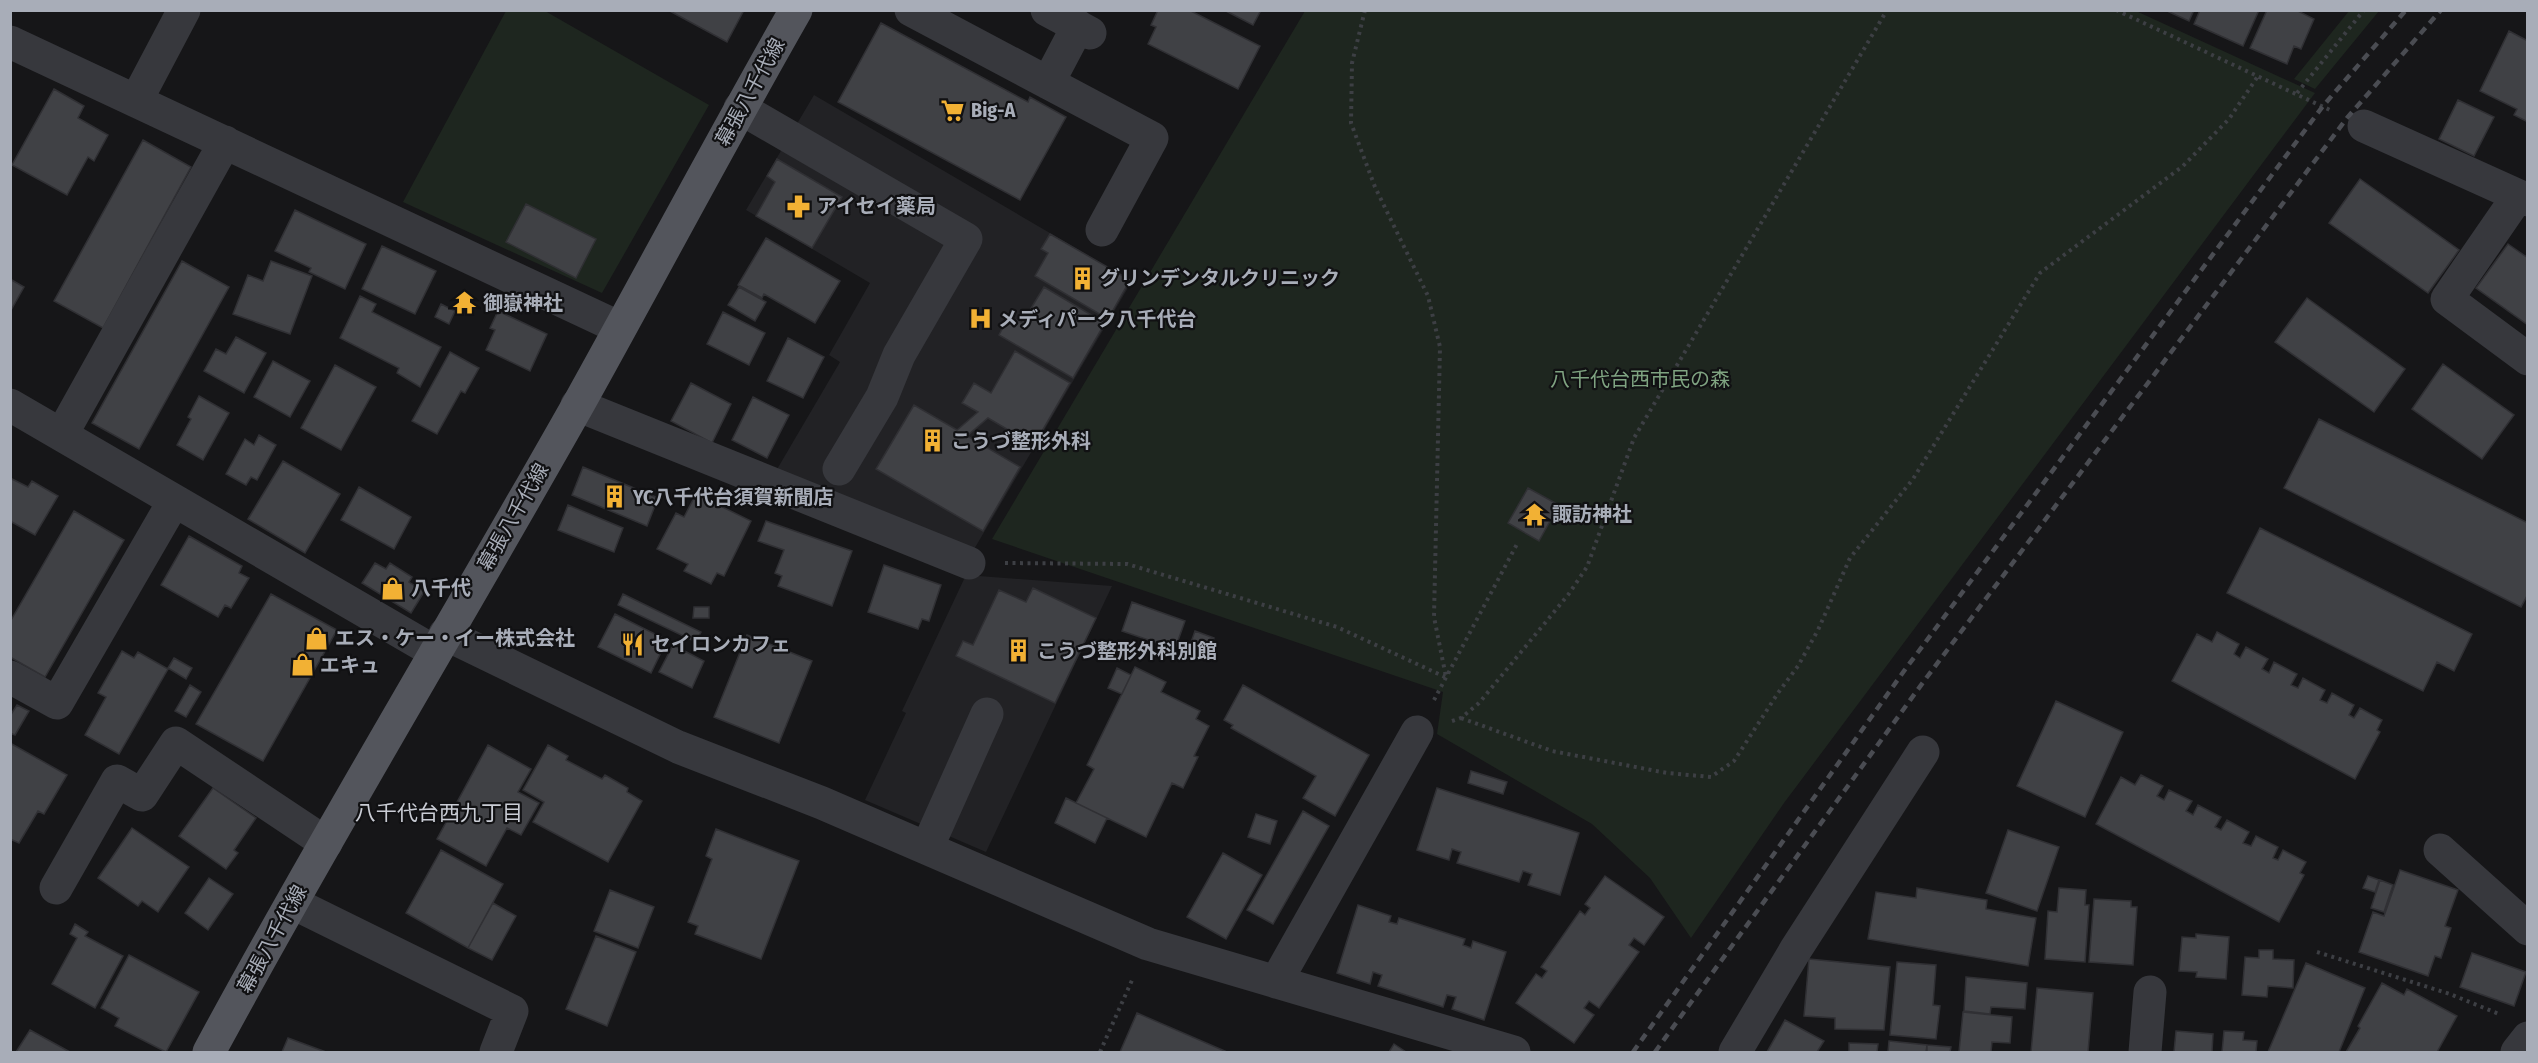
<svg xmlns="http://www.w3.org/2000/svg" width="2538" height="1063" font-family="'Fira Sans Condensed','Noto Sans JP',sans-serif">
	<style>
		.built { fill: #222225 }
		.green { fill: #1e261f }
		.building { fill: #404145; stroke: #303034; stroke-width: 1.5 }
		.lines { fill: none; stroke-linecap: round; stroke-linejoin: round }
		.path { stroke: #3d3f44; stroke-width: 4; stroke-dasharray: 3 4.5; stroke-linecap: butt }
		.minor { stroke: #37383d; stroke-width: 33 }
		.major { stroke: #53555c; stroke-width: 33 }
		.rail { stroke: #4a4c52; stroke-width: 4.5; stroke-dasharray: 8 6; stroke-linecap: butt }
		.labels { text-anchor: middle; stroke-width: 4.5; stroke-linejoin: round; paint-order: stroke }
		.street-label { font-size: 20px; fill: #a8adb8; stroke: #111113 }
		.poi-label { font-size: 20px; font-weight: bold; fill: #a8adb8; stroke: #111113; text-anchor: start }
		.park-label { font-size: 20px; fill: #7fa381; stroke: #111113 }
		.neighbourhood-label { font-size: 21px; fill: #c9ccd4; stroke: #111113 }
	</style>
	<rect width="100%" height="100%" fill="#161618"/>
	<path class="built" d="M814,95l318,186 -159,270 -197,-80 64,-109 -11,-7 41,-72 -124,-73z
		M966,575l146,11 -126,266 -121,-52 41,-87 -4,-2z"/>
	<path class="green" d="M506,11h39l164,94 -107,188 -199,-91z
		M1305,11h831l179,82 -531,710 -93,135 -41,-60 -58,-54 -155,-90 6,-42 -451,-153z
		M2349,11h30l-64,78 -21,-10z"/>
	<path class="building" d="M668,10h76l-17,32z
		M1158,10h31l71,36 -22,43 -90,-45 8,-17 -5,-2z
		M1224,10h37l-8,15z
		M2165,10h29l-5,11z
		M2200,10h59l-16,36 -49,-22z
		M2267,10h29l18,9 -13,30 -7,-3 -7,18 -37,-16z
		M881,23l147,79 2,-5 36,20 -46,83 -182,-98z
		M2509,31l19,10v81l-14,-7 3,-6 -37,-18z
		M54,89l30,17 -6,12 30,17 -14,26 -6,-4 -21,38 -55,-30z
		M2458,100l36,17 -20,39 -35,-17z
		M143,140l48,27 -88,161 -49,-27z
		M777,159l65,38 -30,51 -56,-32 19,-34 -8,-6z
		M2360,179l99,71 -31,43 -99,-70z
		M526,204l70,35 -20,39 -70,-36z
		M295,210l71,34 -21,45 -36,-17 2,-4 -36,-17z
		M1050,234l80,46 -22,39 -73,-43 13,-23 -7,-4z
		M766,238l74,43 -25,42 -51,-29 -2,4 -24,-13z
		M2508,244l20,14v67l-52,-37z
		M382,246l54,25 -21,43 -53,-25z
		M182,261l47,26 -90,162 -47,-26z
		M271,261l41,15 -22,58 -57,-20 15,-39 15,6z
		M10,279l14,8 -14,25z
		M739,287l27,15 -11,19 -27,-16z
		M1044,287l61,36 -32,55 -74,-43 10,-19 13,7z
		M360,296l16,8 -4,8 69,35 -21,40 -23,-14 2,-5 -59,-30z
		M2307,298l98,71 -31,43 -99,-70z
		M441,304l14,7 -6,13 -14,-7z
		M498,311l49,23 -17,37 -44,-21 9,-20 -5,-2z
		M723,312l42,21 -16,32 -42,-21z
		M236,337l30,16 -22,40 -40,-22 12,-22 10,5z
		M788,338l36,19 -21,41 -36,-17z
		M1015,351l55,32 -36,62 -46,-27 -21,18 53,31 -37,64 -107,-62 38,-64 43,25 21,-18 -16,-9 12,-20 17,10z
		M450,352l29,16 -14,25 -4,-2 -24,43 -25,-13z
		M273,361l37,20 -20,36 -36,-20z
		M2443,364l71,51 -32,44 -70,-50z
		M335,365l41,22 -35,63 -40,-22z
		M691,383l40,21 -19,39 -41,-22z
		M199,396l30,17 -26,47 -26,-15 14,-26 -3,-2z
		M753,397l36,18 -22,43 -35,-18z
		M2319,419l209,104v71l-7,13 -237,-119z
		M259,435l17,10 -19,35 -6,-3 -5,8 -20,-11 19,-35 9,6z
		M283,461l57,33 -35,59 -57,-34z
		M583,467l75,31 -11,28 -75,-31z
		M10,478l18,9 4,-6 26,15 -23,39 -25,-14z
		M359,487l52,30 -17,32 -53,-29z
		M1528,488l31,17 -20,36 -31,-18z
		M696,494l55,27 -27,55 -7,-3 -6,11 -27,-13 4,-7 -31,-15 19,-36 8,4z
		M568,505l55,23 -9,24 -56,-22z
		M74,511l50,29 -79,137 -35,-20v-35z
		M766,521l86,30 -20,55 -54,-20 4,-10 -7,-3 9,-23 -26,-9z
		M2260,528l212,106 -18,37 -17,-9 -14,29 -196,-98z
		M189,536l53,30 -3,7 10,5 -18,30 -6,-3 -7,12 -57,-32z
		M375,563l11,6 4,-6 22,14 -3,5 15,10 -13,21 -49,-30z
		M884,565l57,20 -12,36 -7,-2 -4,10 -50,-17z
		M1033,588l63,30 -41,85 -99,-47 7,-15 10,4 26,-55 27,12z
		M271,594l66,36 -74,131 -67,-37z
		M623,594l78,38 -5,10 -78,-37z
		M1132,602l53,19 -10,28 -53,-18z
		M694,607h15v11h-16z
		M615,614l52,26 -16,33 -53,-26z
		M1195,631l19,7 -6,17 -19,-7z
		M2217,632l22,12 -5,10 6,4 6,-11 22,12 -6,10 7,4 5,-11 23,12 -6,11 7,3 5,-10 22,12 -5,10 7,3 5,-10 22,12 -5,10 5,3 6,-10 22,12 -5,10 3,2 -25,47 -183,-98 25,-47 15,8z
		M747,635l65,26 -33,82 -65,-26z
		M673,645l31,16 -12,27 -33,-16z
		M122,651l12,7 4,-6 30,17 -49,85 -34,-19 21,-38 -8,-4z
		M174,658l18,10 -6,11 -18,-11z
		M1135,667l31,15 -5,10 39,19 -4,8 13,7 -15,30 4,1 -15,31 -11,-5 -26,54 -70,-34 18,-34 -7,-4z
		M1117,668l14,7 -9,19 -14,-6z
		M190,685l11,7 -15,25 -11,-6z
		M1243,685l126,70 -34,61 -32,-18 13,-22 -85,-48 2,-3 -9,-5z
		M2056,701l67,31 -38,85 -68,-31z
		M17,705l12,6 -14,24 -5,-2v-17z
		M10,743l57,32 -23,39 -6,-3 -19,32 -9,-4z
		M488,745l43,24 -13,23 21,11 -18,32 -14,-7 -21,38 -49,-27z
		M548,745l20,11 -2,4 36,19 3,-4 23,13 -1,4 15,9 -34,61 -75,-40 11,-20 -21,-12z
		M1471,771l36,11 -4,12 -35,-11z
		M2141,775l22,11 -6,10 7,4 5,-10 23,11 -6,10 7,4 5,-10 23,12 -6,10 6,3 6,-10 22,12 -6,11 8,3 5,-10 22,11 -5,11 5,2 5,-10 23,12 -6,11 4,2 -25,47 -183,-98 25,-47 14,8z
		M213,788l43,30 -22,32 4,3 -12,16 -47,-33z
		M1437,788l142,45 -19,62 -32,-10 4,-11 -9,-3 -4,11 -62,-19 4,-11 -9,-3 -3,11 -32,-10z
		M1066,798l41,20 -12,25 -40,-20z
		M1303,811l26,15 -56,98 -26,-14z
		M1256,814l21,7 -7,23 -22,-7z
		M132,828l57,39 -31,45 -16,-11 -4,5 -40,-28z
		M716,829l83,32 -38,98 -66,-25 3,-8 -10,-4 24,-63 -6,-3z
		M2008,830l51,17 -22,64 -51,-18z
		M441,850l62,34 -35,64 -62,-35z
		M1223,853l39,22 -36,64 -39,-22z
		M2400,870l58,20 -13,36 6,2 -10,30 -6,-2 -7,20 -69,-24 14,-40 11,4z
		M1605,876l59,41 -20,28 -10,-7 -5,7 10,7 -40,56 -10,-7 -5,7 10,7 -20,28 -58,-40 20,-29 6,4 5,-7 -6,-4 39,-56 5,4 5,-7 -5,-4z
		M2368,876l11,4 -4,12 -12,-4z
		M209,878l24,16 -25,36 -23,-17z
		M2380,880l13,5 -9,27 -13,-4z
		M1917,888l70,12 -1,9 50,9 -8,48 -160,-27 8,-47 40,6z
		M2059,888l27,2 -1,15h4l-4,57 -40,-3 3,-48 9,1z
		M610,890l44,17 -16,41 -44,-17z
		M2094,899l37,2v6h6l-4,58 -44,-3z
		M493,903l23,13 -24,44 -24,-12z
		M1358,905l33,11 -2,6 8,2 2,-6 66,21 -2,6 8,3 2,-7 33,11 -22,68 -32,-11 4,-12 -9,-2 -4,12 -65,-21 4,-11 -9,-3 -3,12 -33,-11z
		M75,924l13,8 -3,4 38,20 -28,52 -43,-24 25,-46 -7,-4z
		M2196,934l33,3 -3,42 -30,-2 1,-5 -18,-1 3,-34 14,1z
		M596,936l40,16 -29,74 -41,-17z
		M2259,950h14v9l21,1 -1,28 -25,-2 -1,11 -25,-2 3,-38 14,1z
		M2472,953l54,19 -12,34 -54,-19z
		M129,955l70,37 -33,60 -51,-26 4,-8 -18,-10z
		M1809,959l81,8 -6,63 -49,-1v-11l-31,-2z
		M1897,962l39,3 -3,40 7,1 -4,33 -46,-4z
		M2306,963l59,25 -26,64h-71z
		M1966,977l61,6 -2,26 -34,-2 -1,7 -26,-3z
		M2382,983l22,12 3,-6 50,27 -20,36h-91l14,-24 -2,-2z
		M2037,988l56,5 -5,59h-57z
		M1963,1012l49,5 -2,26 -18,-1 -1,10h-32z
		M1137,1013l90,39h-107z
		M1785,1020l39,21 -7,11h-50z
		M30,1030l40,22h-54z
		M2176,1031l37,3 -1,18h-38z
		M2224,1031l20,1 -1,8 14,1 -1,11h-34z
		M288,1038l38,14h-44z
		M1889,1041l38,4 -1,7h-38z
		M1849,1043l29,1 -1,8h-28z
		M1394,1044l12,8h-17z
		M1927,1045l24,2 -1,5h-23z"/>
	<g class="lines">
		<path class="path" d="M1365,10l-13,53 -1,60 24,64 53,109 12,51 -6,270 12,60
			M2116,10l214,100
			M2297,93l67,-83
			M1005,563l122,1 210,63 108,50
			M1434,700l83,-156
			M1461,718l91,33 115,22 44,4 23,-16 44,-68 20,-27 20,-36 32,-72 63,-79 127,-206 143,-107 46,-47 29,-43
			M1452,721l9,-3 18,-15 89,-108 19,-28 47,-129 253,-428
			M2317,952l133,42 49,20
			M1100,1052l33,-74"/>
		<path class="minor" d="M911,10l241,128 -50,92
			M1047,10l43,23
			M10,42l610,286
			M1048,83l30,-57
			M136,101l48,-91
			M740,108l226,131 -67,116 -17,42 -43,72
			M2364,126l164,74
			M2518,196l-71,103 81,60
			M10,405l425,247
			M577,405l392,158
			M62,434l163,-292
			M445,634l233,113 144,56 326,141 366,108
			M10,677l47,26 117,-202
			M927,848l60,-134
			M2440,850l88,79
			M56,888l61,-107 25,14 34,-52 150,100
			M293,903l219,108 -16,41
			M1276,982l141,-250
			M1735,1052l61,-103 127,-197
			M2145,1052l5,-60
			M2517,1052l11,-14"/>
		<path class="major" d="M209,1052c118,-218 247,-431 369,-647 73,-131 143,-264 218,-395"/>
		<path class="rail" d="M1633,1052l271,-381 419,-565 83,-96
			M1655,1052l269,-371 423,-563 94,-108"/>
	</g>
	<defs>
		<symbol id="supermarket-bare" viewBox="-9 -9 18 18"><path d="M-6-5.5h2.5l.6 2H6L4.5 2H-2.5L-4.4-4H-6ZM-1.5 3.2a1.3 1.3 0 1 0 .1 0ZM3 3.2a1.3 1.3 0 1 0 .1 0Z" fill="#f2b134" stroke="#111113" stroke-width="2.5" paint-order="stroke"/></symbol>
		<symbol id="pharmacy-bare" viewBox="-9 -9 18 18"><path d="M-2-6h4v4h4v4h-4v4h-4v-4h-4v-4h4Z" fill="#f2b134" stroke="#111113" stroke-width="2.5" paint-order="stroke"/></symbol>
		<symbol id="building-bare" viewBox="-9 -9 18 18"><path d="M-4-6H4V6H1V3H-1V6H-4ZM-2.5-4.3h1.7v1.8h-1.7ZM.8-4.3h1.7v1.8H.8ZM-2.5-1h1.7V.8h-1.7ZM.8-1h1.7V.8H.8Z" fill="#f2b134" stroke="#111113" stroke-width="2.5" paint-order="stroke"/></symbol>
		<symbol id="temple-bare" viewBox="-9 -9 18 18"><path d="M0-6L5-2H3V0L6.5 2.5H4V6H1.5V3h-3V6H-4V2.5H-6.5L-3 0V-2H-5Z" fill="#f2b134" stroke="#111113" stroke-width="2.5" paint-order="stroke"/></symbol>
		<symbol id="hospital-bare" viewBox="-9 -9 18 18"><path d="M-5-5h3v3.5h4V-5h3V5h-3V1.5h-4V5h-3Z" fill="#f2b134" stroke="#111113" stroke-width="2.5" paint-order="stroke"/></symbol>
		<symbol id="shop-bare" viewBox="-9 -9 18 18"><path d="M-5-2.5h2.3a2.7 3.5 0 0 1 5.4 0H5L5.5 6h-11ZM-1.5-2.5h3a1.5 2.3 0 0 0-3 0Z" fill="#f2b134" stroke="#111113" stroke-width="2.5" paint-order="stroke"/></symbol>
		<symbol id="restaurant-bare" viewBox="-9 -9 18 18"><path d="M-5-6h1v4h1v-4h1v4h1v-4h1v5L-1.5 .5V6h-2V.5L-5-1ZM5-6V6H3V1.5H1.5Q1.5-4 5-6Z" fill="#f2b134" stroke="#111113" stroke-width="2.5" paint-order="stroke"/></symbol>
	</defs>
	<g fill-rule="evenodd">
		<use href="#supermarket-bare" x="936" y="94" width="33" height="33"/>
		<use href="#pharmacy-bare" x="782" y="190" width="33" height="33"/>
		<use href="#building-bare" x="1066" y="262" width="33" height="33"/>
		<use href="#temple-bare" x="448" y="286" width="33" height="33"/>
		<use href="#hospital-bare" x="964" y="302" width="33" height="33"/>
		<use href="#building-bare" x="916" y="424" width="33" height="33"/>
		<use href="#building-bare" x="598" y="480" width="33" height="33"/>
		<use href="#temple-bare" x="1518" y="498" width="33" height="33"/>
		<use href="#shop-bare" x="376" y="572" width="33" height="33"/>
		<use href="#shop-bare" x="300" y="622" width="33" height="33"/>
		<use href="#restaurant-bare" x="616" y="628" width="33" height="33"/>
		<use href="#building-bare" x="1002" y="634" width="33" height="33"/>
		<use href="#shop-bare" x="286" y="648" width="33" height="33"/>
	</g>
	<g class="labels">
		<g class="street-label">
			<text transform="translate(750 92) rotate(-61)" y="7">幕張八千代線</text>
			<text transform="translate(513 517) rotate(-60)" y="7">幕張八千代線</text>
			<text transform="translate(272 939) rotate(-61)" y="7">幕張八千代線</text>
		</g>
		<g class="poi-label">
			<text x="971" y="117">Big-A</text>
			<text x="817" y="213">アイセイ薬局</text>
			<text x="1100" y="285">グリンデンタルクリニック</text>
			<text x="483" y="310">御嶽神社</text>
			<text x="998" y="326">メディパーク八千代台</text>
			<text x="951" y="448">こうづ整形外科</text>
			<text x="633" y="504">YC八千代台須賀新聞店</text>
			<text x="1552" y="521">諏訪神社</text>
			<text x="411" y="595">八千代</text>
			<text x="335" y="645">エス・ケー・イー株式会社</text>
			<text x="651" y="651">セイロンカフェ</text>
			<text x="1037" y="658">こうづ整形外科別館</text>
			<text x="320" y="672">エキュ</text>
		</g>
		<g class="park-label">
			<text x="1640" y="386">八千代台西市民の森</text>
		</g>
		<g class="neighbourhood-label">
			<text x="439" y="820">八千代台西九丁目</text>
		</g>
	</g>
	<rect width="2538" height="1063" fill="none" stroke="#a8adb8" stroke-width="24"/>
</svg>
